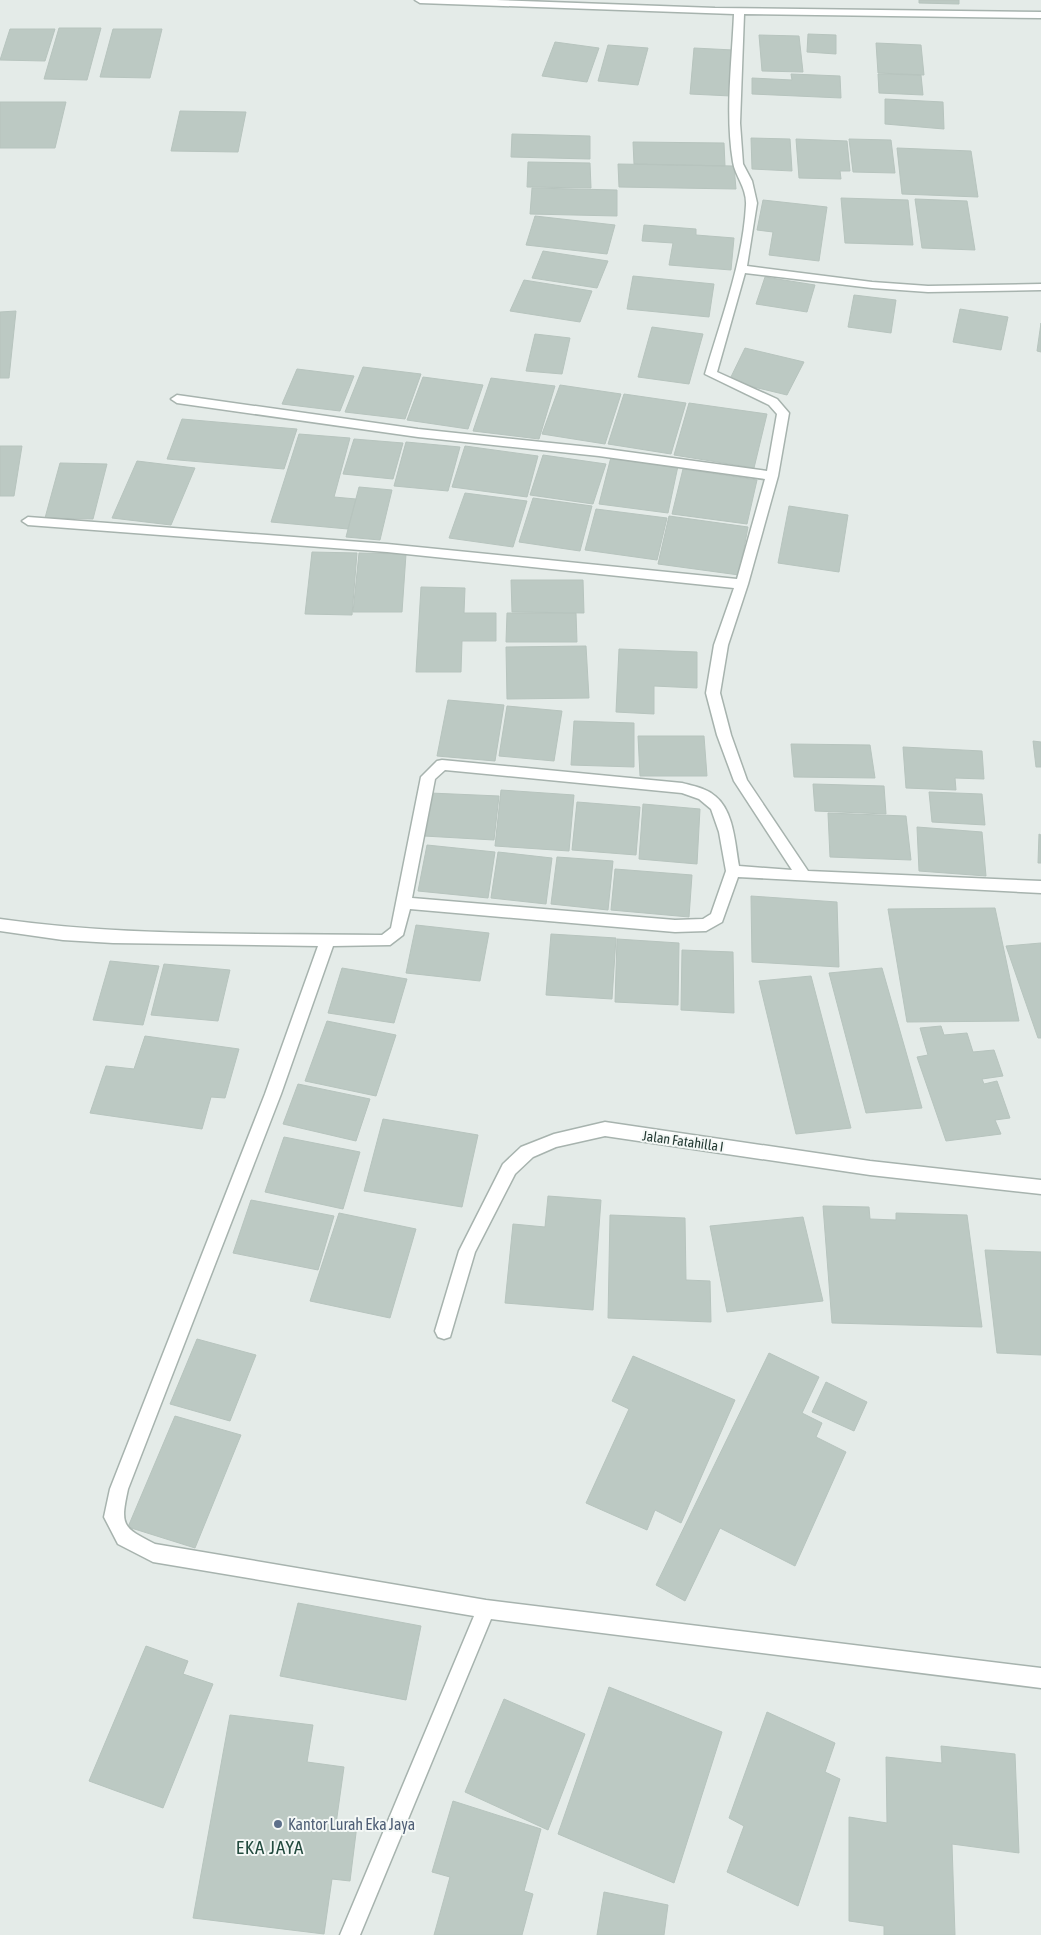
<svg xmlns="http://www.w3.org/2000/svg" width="1041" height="1935" font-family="'Asap Condensed',sans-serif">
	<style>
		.building { fill: #bcc9c3; stroke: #b7c4be }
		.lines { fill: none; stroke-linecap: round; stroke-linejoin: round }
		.street-casing { stroke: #a7b3ae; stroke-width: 3 }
		.street { fill: #fff; fill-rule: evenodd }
		.service-dot { fill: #5c6f8a; stroke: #f4f8f6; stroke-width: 2 }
		.labels { text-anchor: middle; stroke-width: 4; stroke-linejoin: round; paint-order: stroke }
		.street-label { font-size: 14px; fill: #253b34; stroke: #f4f8f6 }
		.near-service-label { font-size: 16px; fill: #4e5e75; stroke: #f4f8f6; text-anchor: start }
		.near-quarter-label { font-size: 19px; letter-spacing: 1px; fill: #234b3f; stroke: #f4f8f6 }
	</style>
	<rect width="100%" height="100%" fill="#e4ebe8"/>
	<path class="building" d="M919,0h40v4l-40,-1z
		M59,28h42l-14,52 -43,-1z
		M10,29h45l-10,32 -45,-1z
		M113,29h49l-12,49 -50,-1z
		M808,34l28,1v19l-29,-2z
		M759,35l40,1 4,36 -41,-1z
		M555,42l44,6 -12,34 -45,-6z
		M876,43l45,2 3,30 -46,-2z
		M608,45l40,3 -10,37 -40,-4z
		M694,48l39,2 -2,46 -41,-2z
		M791,74l49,2 1,22 -89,-4v-16l40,2z
		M878,74l43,1 2,20 -44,-2z
		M885,99l58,3 1,27 -59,-5z
		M0,102h66l-11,46h-55z
		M180,111l66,1 -8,40 -67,-1z
		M512,134l78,2v23l-79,-2z
		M751,138l39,1 2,32 -40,-2z
		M796,139l51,2 3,30h-10l1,8 -42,-1z
		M849,139l42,1 4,33 -42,-1z
		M633,142l91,1 1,23 -91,-2z
		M897,148l74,3 7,46 -76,-3z
		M528,162l62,1 1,25 -64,-1z
		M618,164l116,2 2,23 -117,-2z
		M532,188l85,2v26l-87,-2z
		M841,198l67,2 5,45 -68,-2z
		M915,199l52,2 8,49 -53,-2z
		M763,200l64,7 -8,54 -50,-6 4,-23 -16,-2z
		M535,216l80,9 -8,29 -81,-9z
		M644,225l52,4v6l38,3 -3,32 -62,-5 4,-22 -31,-2z
		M543,251l65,10 -11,27 -65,-10z
		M633,276l81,8 -5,33 -82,-8z
		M765,277l50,8 -8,27 -51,-8z
		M524,280l68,11 -12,31 -70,-11z
		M854,295l42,5 -5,33 -43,-6z
		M960,309l48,8 -7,33 -48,-8z
		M16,311l-7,67h-9v-66z
		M1041,323v29l-4,-1z
		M652,327l51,7 -14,50 -51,-7z
		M535,334l35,4 -8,36 -36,-3z
		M745,348l59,14 -17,33 -58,-14z
		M363,367l58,7 -16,45 -60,-7z
		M297,369l57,7 -14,35 -58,-7z
		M423,377l60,8 -15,44 -61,-9z
		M491,378l64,8 -16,53 -66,-8z
		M560,385l61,9 -16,50 -63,-10z
		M624,394l62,9 -15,51 -63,-10z
		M689,403l78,11 -13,54 -80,-13z
		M182,419l115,10 -13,40 -117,-10z
		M299,434l51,4 -16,59 22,2 -8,30 -77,-7z
		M354,439l49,4 -10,36 -50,-5z
		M406,442l54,5 -12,44 -54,-5z
		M0,446h22l-8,50h-14z
		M465,446l73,10 -11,41 -75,-10z
		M543,455l63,9 -13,40 -63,-9z
		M611,457l67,9 -10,47 -69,-9z
		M137,461l58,7 -24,57 -59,-7z
		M60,463l47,1 -14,55 -48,-1z
		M683,469l74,11 -10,44 -75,-10z
		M359,487l33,3 -12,50 -34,-3z
		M465,493l62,8 -14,46 -64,-9z
		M533,498l59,8 -12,45 -61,-9z
		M789,506l59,9 -9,57 -61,-9z
		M596,509l71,9 -10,42 -72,-10z
		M669,516l79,11 -9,48 -81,-11z
		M312,552l45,1 -5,62 -47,-1z
		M359,553l47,1 -4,58h-49z
		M511,580h72l1,33 -72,-1z
		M421,587l44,1 -1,25h32v28h-34l-1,31h-45z
		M507,613h69l1,29h-71z
		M586,646l3,52 -82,1 -1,-52z
		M619,649l78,3v36l-43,-2v28l-38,-2z
		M448,700l56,5 -9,56 -58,-5z
		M507,706l55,5 -8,50 -55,-5z
		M574,721l60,2v44l-63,-2z
		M638,736h66l3,40h-67z
		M1033,741l8,1v25h-5z
		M791,744l79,1 5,33 -81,-1z
		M903,747l79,4 2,28 -29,-1 1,12 -50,-2z
		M813,784l71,2 2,28 -71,-3z
		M501,790l73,5 -5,56 -74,-5z
		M929,792l53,2 3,31 -53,-3z
		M430,793l69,3 -5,44 -70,-4z
		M577,802l63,5 -4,48 -64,-5z
		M643,804l57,5 -3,55 -58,-5z
		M828,813l78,3 5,44 -81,-3z
		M917,827l65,5 4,44 -67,-5z
		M1039,834l2,1v28h-3z
		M427,845l68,7 -7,46 -70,-7z
		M498,852l54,6 -6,46 -55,-6z
		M557,857l56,4 -5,49 -57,-6z
		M615,869l77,6 -3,42 -78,-7z
		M751,896l86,6 2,65 -87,-5z
		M995,908l24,113 -112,1 -19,-113z
		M416,925l73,8 -9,48 -74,-8z
		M551,934l65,4 -4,61 -66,-4z
		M617,939l62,4 -1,62 -63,-3z
		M1041,943v95h-3l-32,-92z
		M682,950l51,2 1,61 -53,-3z
		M110,961l49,5 -16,59 -50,-5z
		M164,964l66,6 -12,51 -67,-6z
		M342,968l65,11 -13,44 -66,-10z
		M882,968l40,140 -56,5 -37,-140z
		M811,976l40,152 -55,6 -37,-153z
		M327,1021l69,14 -20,61 -71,-15z
		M941,1026l3,9 23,-2 6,19 21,-2 9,26 -21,3 2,5 13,-3 13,37 -15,2 6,14 -55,7 -29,-84 11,-2 -8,-27z
		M145,1036l94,13 -14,49 -14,-1 -9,32 -112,-16 16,-47 28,3z
		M298,1084l72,15 -14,42 -73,-17z
		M383,1119l95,16 -16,72 -98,-16z
		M284,1137l76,15 -17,57 -78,-17z
		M548,1196l53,4 -8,110 -88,-7 8,-79 32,3z
		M251,1200l83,16 -16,54 -85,-17z
		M823,1206l46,1 1,12 26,1v-7l71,2 15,112 -150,-4z
		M339,1213l77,16 -26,89 -80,-17z
		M610,1215l75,3 1,62 24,1 1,41 -103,-4z
		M803,1217l20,84 -96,11 -17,-86z
		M985,1250l56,2v103l-44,-2z
		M197,1339l59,16 -26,66 -60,-17z
		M769,1353l50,24 -17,36 20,10 -6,14 30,15 -51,114 -75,-38 -35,73 -29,-16z
		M633,1356l102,44 -54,123 -26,-13 -8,20 -61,-27 43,-94 -17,-8z
		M826,1382l41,20 -13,29 -42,-19z
		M175,1416l66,19 -46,113 -67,-21z
		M298,1603l123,23 -15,74 -126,-24z
		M146,1646l42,15 -5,13 30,10 -50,124 -74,-27z
		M609,1687l113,45 -48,151 -116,-49z
		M504,1699l81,35 -37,96 -83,-38z
		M767,1712l68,31 -10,29 15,7 -42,127 -71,-34 17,-46 -15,-8z
		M230,1715l83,10 -6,37 37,5 -8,57 21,1 -7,56 -18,-2 -8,55 -131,-16z
		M941,1746l74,8 4,99 -67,-9 3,91h-71v-9l-35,-5v-104l38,6 -1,-66 56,6z
		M453,1801l88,28 -17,62 9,3 -11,41h-88l16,-58 -18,-5z
		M604,1892l64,13 -4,30h-67z"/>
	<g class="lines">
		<defs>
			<path id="street" d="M415,0h81l219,8 326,4v6l-297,-4 -4,109 3,41 9,17 5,22 -10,63 125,16 56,4 113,-2v6l-113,2 -56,-4 -127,-15 -28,99 60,27 12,14 -11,63 -30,108 -20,61 -8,48 11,42 16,45 61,91 233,10v12l-303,-16 -16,45 -16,9 -31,1 -265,-23 -7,26 -13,10 -57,1 -52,148 -153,395c-8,37 -6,38 27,55l331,56 555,68v20l-550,-69 -131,316h-20l134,-319 -321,-54 -35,-18 -14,-27 6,-28 155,-395 53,-148 -205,-3 -50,-3 -63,-9v-12c126,18 255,14 382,16l9,-7 30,-151 16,-16 5,-1 240,23c11,3 24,5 33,13 19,15 20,48 24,70l53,4 -58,-89 -17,-46 -11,-42 8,-48 20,-57 -347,-36 -359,-27 -6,-4 6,-4 359,27 350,35 28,-100 -166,-23 -181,-19 -241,-34 -6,-4 6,-4 241,34 181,19 168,23 10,-57 -8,-9 -64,-31c16,-55 38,-112 41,-169 1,-17 -11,-29 -13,-43 -8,-48 -1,-100 1,-148l-314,-11zM445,770l237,23 17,6 12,10 8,23 7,39 -15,43 -8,5 -28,1 -263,-22 23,-119z
				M605,1122l265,39 171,19v14l-171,-19 -265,-39 -49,11 -23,10 -18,17 -40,78 -25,85 -6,2 -6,-2 -3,-6 24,-80 44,-87 18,-17 33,-13z"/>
		</defs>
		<use href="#street" class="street-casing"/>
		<use href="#street" class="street"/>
	</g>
	<circle class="service-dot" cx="278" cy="1824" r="5"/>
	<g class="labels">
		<g class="street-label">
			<text transform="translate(683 1141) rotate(8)" y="5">Jalan Fatahilla I</text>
		</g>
		<g class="near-service-label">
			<text x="288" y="1830">Kantor Lurah Eka Jaya</text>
		</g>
		<g class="near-quarter-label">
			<text x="270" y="1854">EKA JAYA</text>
		</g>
	</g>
</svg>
